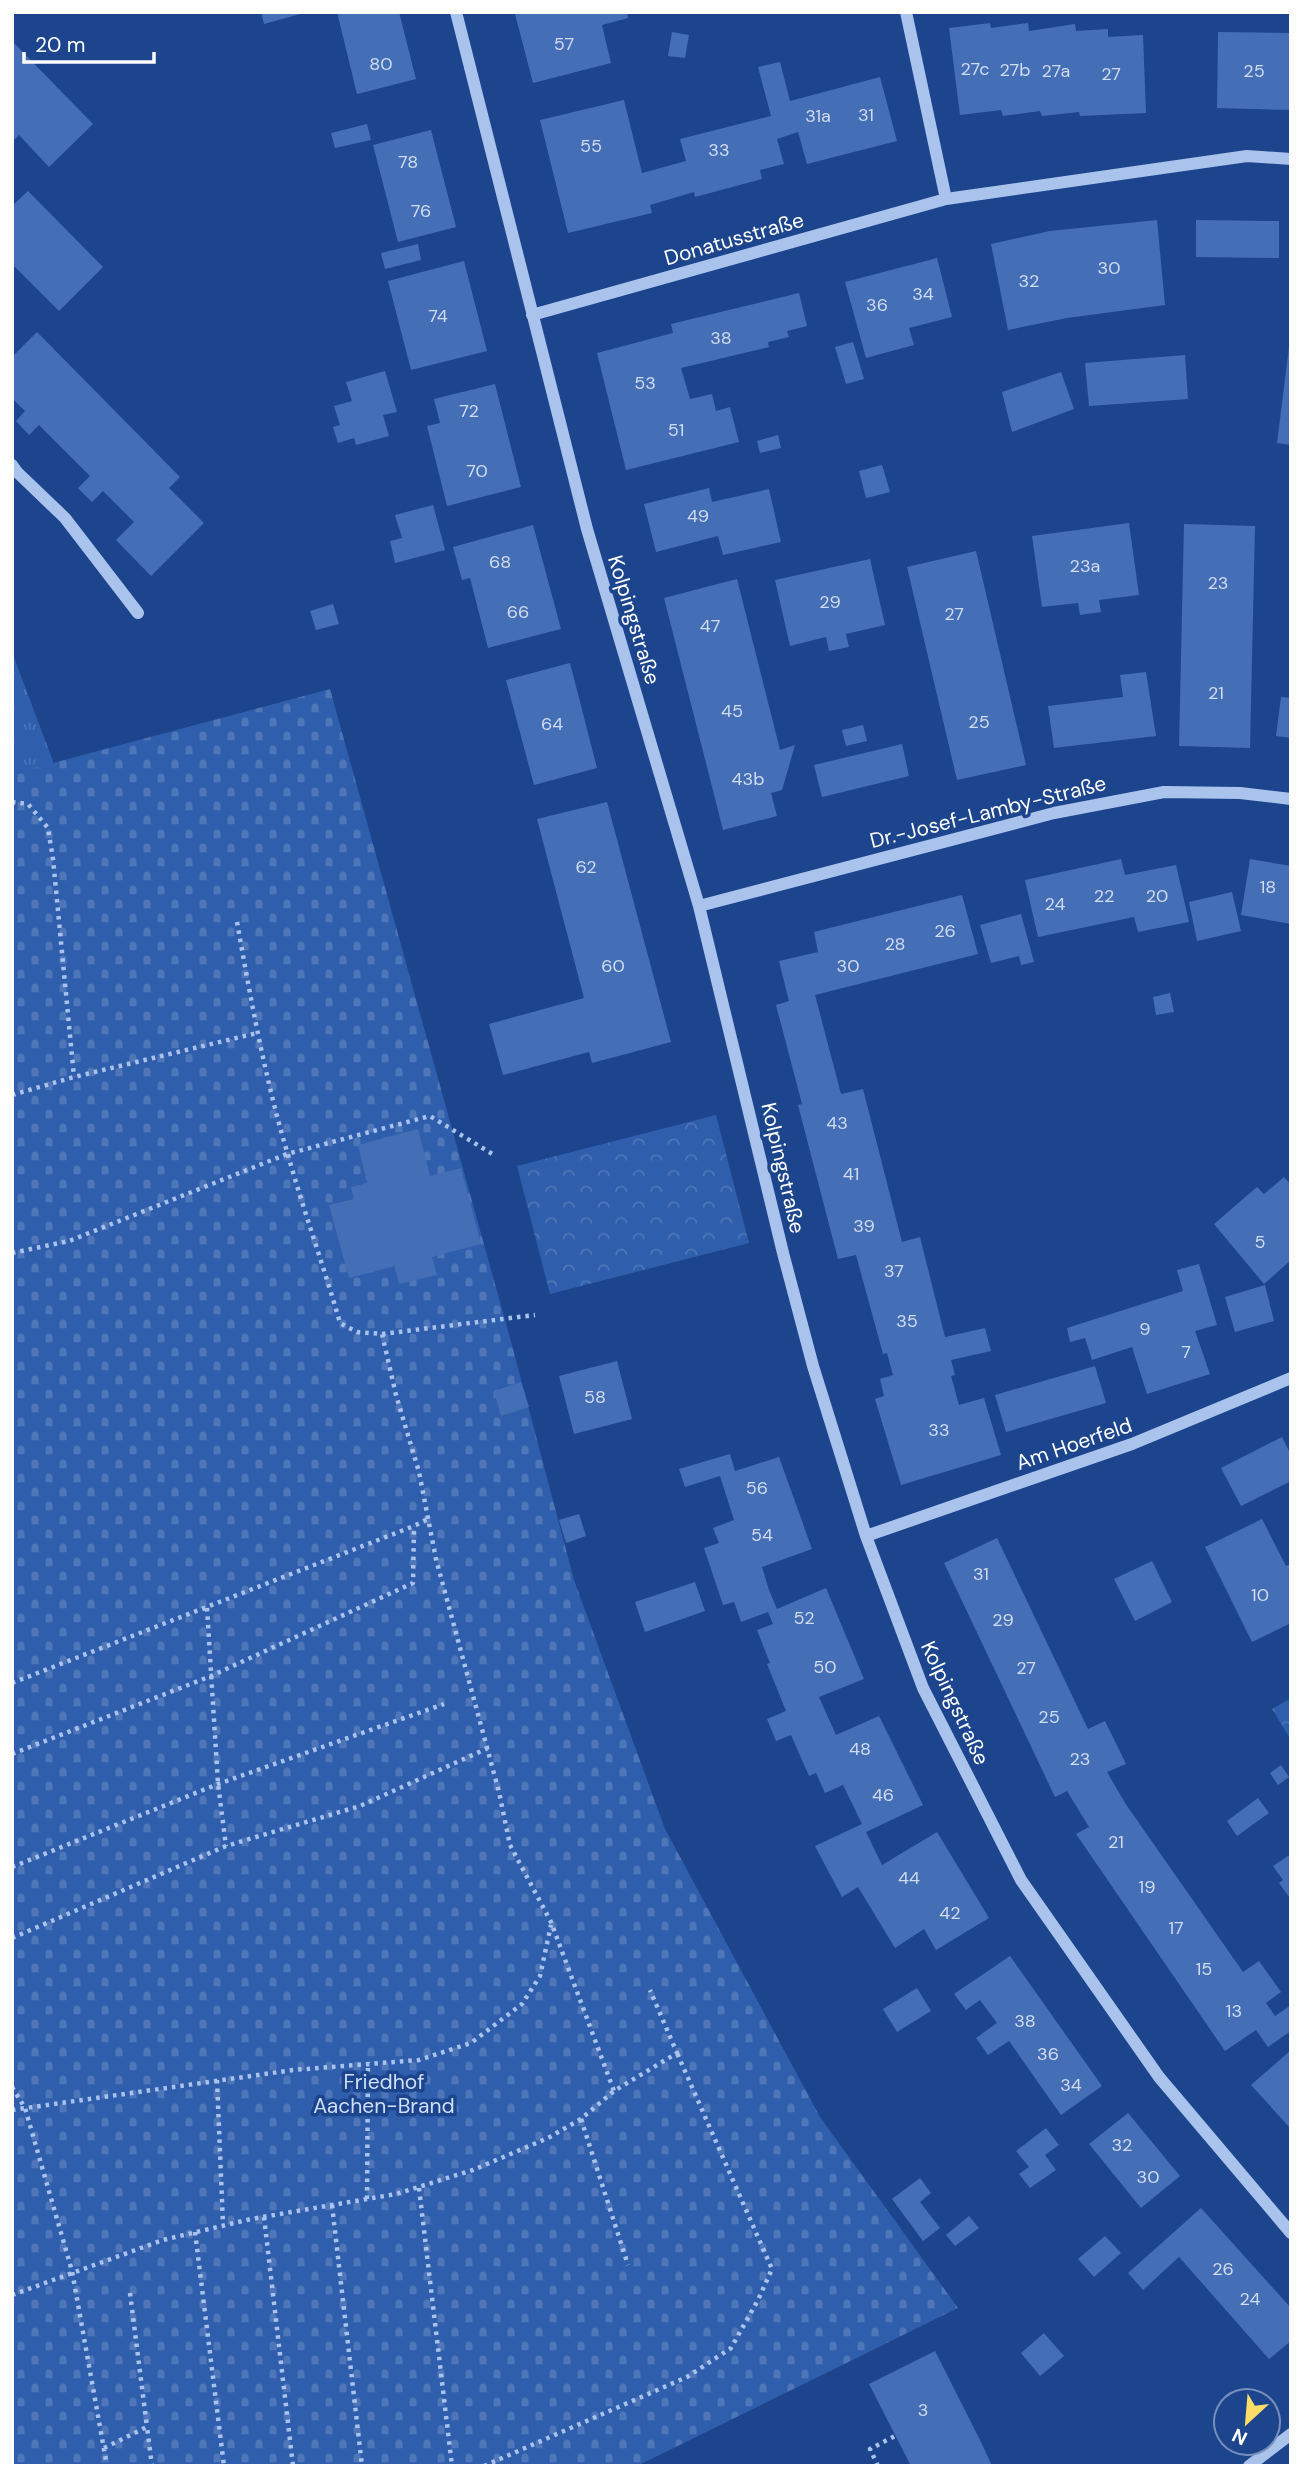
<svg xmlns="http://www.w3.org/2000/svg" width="1303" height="2478" font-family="'DM Sans',sans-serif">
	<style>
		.grass { fill: url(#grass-tufts) }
		.cemetery { fill: url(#cemetery-stones) }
		.park { fill: url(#park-crowns) }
		.building { fill: #446fb6 }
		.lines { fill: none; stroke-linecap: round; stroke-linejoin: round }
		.path { stroke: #aac3ed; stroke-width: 4.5; stroke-dasharray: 3.5 5; stroke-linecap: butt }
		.minor { stroke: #aac3ed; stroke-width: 12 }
		.labels { text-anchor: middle; stroke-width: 7; stroke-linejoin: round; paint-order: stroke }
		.number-label { font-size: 18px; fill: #d0dbed }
		.street-label { font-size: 21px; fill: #fff; stroke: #1c458e }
		.park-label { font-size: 21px; fill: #d0dffa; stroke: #1c458e }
	</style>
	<defs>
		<pattern id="grass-tufts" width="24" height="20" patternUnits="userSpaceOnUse" patternTransform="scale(1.75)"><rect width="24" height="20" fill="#2f5eac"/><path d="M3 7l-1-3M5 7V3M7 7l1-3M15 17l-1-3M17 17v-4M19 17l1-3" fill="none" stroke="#4e76b8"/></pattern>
		<pattern id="cemetery-stones" width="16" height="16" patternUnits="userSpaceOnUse" patternTransform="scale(1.75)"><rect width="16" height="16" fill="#2f5eac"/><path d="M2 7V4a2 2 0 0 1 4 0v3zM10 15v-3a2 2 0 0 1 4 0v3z" fill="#4e76b8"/></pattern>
		<pattern id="park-crowns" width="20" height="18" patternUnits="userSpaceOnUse" patternTransform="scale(1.75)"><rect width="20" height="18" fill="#2f5eac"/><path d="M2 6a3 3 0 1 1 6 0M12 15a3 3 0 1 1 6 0" fill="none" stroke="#4e76b8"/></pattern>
	</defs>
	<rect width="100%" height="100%" fill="#1c458e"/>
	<path class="grass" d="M12,652l42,112 -42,10z"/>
	<path class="cemetery" d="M330,689l183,660 61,231 91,249 155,288 138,191 -321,158h-625v-1692z"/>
	<path class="park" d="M716,1115l33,128 -199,51 -33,-128z
		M1291,1698v42l-19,-31z"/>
	<path class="building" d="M261,12h42l1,1 -40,11z
		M337,12h62l17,67 -59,15z
		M521,12h106l1,6 -26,7 9,38 -78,20 -18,-69z
		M990,23l1,5 37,-5 1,8 46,-7 1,7 32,-2v8l35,-2 3,78 -66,3 -1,-4 -37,4 -2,-5 -37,5 -2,-6 -41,5 -11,-87z
		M672,32l17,3 -4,23 -17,-2z
		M1218,32l73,1v77l-74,-2z
		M12,41l81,83 -44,43 -30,-32 -7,7z
		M780,62l10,39 90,-24 17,64 -90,23 -9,-32 -21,7 7,25 -24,6 2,9 -67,18 -1,-5 -44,13 2,8 -84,20 -28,-113 84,-20 18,73 44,-12 -6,-22 91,-23 -13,-49z
		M367,124l4,16 -36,8 -4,-15z
		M431,130l25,97 -58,15 -25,-97z
		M28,191l75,76 -44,44 -47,-47v-58z
		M1157,220l8,85 -98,13 -59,12 -17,-86 59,-13z
		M1196,220l83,1v37l-83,-1z
		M418,244l3,16 -36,9 -4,-16z
		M937,258l15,59 -43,11 5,17 -48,13 -21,-76z
		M464,261l23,90 -76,19 -23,-89z
		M799,293l8,33 -20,5 2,6 -21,5 1,5 -88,21 9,31 22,-5 4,17 14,-4 9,35 -113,28 -29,-117 76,-20 -2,-9z
		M37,332l143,145 -11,11 35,35 -53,53 -35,-36 18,-18 -31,-31 -11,11 -14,-14 12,-12 -51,-51 -10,10 -13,-14 9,-10 -13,-13v-41z
		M853,342l11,37 -18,5 -11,-37z
		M1289,347h2v98l-14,-2z
		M1185,355l3,44 -99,7 -4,-43z
		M385,371l12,41 -14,3 6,21 -33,9 -2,-7 -16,5 -5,-16 7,-2 -6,-19 18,-5 -6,-19z
		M1061,372l13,37 -62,23 -10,-40z
		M495,384l26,103 -74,19 -20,-80 13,-3 -6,-24z
		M778,435l3,13 -21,5 -3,-12z
		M882,465l8,27 -24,6 -7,-27z
		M709,488l3,14 57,-13 12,53 -58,13 -5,-19 -62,16 -12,-48z
		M433,505l12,45 -50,13 -5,-22 12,-3 -7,-23z
		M1129,523l10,72 -40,5 2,12 -21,3 -2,-12 -36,4 -10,-71z
		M1184,524l71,2 -5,222 -71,-2z
		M533,525l28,104 -73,19 -18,-70 -8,2 -9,-33z
		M976,551l50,214 -69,15 -50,-213z
		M870,559l15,66 -39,9 3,13 -20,4 -3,-14 -36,9 -15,-66z
		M737,579l43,171 15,-5 -13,45 -11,3 6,23 -54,14 -59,-232z
		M333,604l6,20 -23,6 -6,-19z
		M570,663l27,105 -63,17 -28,-105z
		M1146,672l10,64 -102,12 -6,-42 75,-9 -3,-22z
		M1281,697l10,1v40l-15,-2z
		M863,725l4,16 -21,5 -4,-16z
		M902,744l7,32 -87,21 -8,-32z
		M607,802l64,240 -79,21 -3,-11 -86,23 -14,-51 95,-26 -47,-179z
		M1121,859l4,16 51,-10 13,57 -51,10 -4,-15 -96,20 -13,-57z
		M1250,859l41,7v58l-50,-9z
		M1232,892l9,39 -44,10 -8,-39z
		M962,895l16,59 -163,41 26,99 22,-5 39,153 18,-5 25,100 40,-9 6,23 -40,9 4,15 -4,1 8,29 25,-7 17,57 -100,30 -26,-86 9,-3 -4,-17 13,-4 -6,-22 -4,1 -27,-99 -18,4 -40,-154 4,-1 -26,-99 13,-4 -10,-40 39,-9 -4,-20z
		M1021,914l13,48 -13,3 -2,-9 -28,7 -11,-38z
		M1170,993l4,19 -18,3 -3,-18z
		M418,1129l12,47 31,-8 20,76 -49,13 5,18 -38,9 -4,-18 -46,12 -20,-73 25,-6 -3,-12 16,-4 -9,-38z
		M1284,1177l7,8v75l-27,24 -50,-60 43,-37 7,7z
		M1199,1264l18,61 -22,6 15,43 -63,20 -15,-47 -40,13 -7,-22 -15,4 -3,-14 116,-37 -6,-21z
		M1265,1285l9,36 -39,11 -10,-35z
		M617,1361l15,58 -58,15 -15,-58z
		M1095,1366l11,37 -100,29 -11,-37z
		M521,1382l8,25 -28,9 -7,-25z
		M1282,1437l9,18v26l-50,25 -20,-38z
		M730,1454l5,17 44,-14 33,92 -50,18 7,23 8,19 49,-21 38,91 -45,18 17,38 43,-19 44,89 -57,27 16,33 55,-33 52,86 -53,32 -12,-21 -29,19 -37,-61 -16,10 -27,-51 47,-22 -19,-39 -18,8 -9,-20 -7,3 -18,-41 -15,6 -9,-22 19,-8 -19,-47 3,-1 -13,-33 16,-6 -5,-12 -27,10 -7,-20 -11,3 -19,-57 15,-5 -6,-15 21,-8 -14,-44 -35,11 -6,-18z
		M579,1514l7,22 -20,7 -7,-23z
		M1262,1519l24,47 5,-2v59l-39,19 -47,-95z
		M997,1538l91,191 17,-8 21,43 -19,8 18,31 118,169 16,-11 22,31 -15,11 9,13 16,-11v26l-23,16 -12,-17 -31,21 -149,-217 13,-7 -22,-36 -12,6 -111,-234z
		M1152,1561l20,41 -37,19 -21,-42z
		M695,1582l10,29 -60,21 -10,-30z
		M1281,1765l8,12 -11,8 -8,-12z
		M1258,1798l11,15 -32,23 -10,-15z
		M1291,1854v46l-12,-17 4,-3 -10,-14z
		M1010,1956l92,130 -41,29 -52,-74 -21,14 -12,-17 21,-15 -17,-23 -14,10 -12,-16z
		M917,1988l14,23 -34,21 -14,-23z
		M1291,2050v79l-40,-44z
		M1128,2113l52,63 -39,32 -52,-64z
		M1046,2128l13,17 -14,10 11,15 -26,18 -11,-14 10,-7 -13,-16z
		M920,2178l11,15 -11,9 20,26 -17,13 -31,-42z
		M1201,2208l90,100v33l-22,18 -90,-102 -36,33 -15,-17z
		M969,2216l10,12 -24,18 -9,-11z
		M1105,2236l16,17 -27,24 -16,-18z
		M1044,2333l20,23 -24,20 -19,-23z
		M935,2351l47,93 10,22h-81l-42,-82z"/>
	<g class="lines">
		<path class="path" d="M12,802l16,2 20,24 5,31 21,218
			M237,922c14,78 28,157 51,233 16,57 36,112 52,168l17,9 25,2 14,61 23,77 17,87 63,233 11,53 41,77 63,169
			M12,1095l62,-18 183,-44
			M12,1253l57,-12 218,-87 143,-38 64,39
			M382,1334l153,-19
			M207,1608l11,176 8,62
			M12,1683l402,-157 14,-7
			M12,1754l199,-78 202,-93 1,-57
			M12,1867l206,-83 226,-80
			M12,1938l214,-92 134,-40 128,-58
			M217,2080l6,144
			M12,2087l13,21 47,163 35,195
			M12,2110l281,-40 126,-10 52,-17 51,-39 18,-28 11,-51
			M581,2119l47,146
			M419,2188l33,278
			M367,2199l1,-137
			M332,2205l30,261
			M264,2217l29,249
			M195,2232l29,234
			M130,2293l17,134
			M12,2295l151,-55 88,-21 145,-25 77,-24 75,-32 33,-19 33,-28 63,-38 -27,-63
			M104,2448l43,-21 5,39
			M484,2466l203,-89 44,-29 27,-48 14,-31 -95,-216
			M878,2466l-8,-17 25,-13"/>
		<path class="minor" d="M456,12l131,517 112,377 84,347 30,113 53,170 57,152 98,192 138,197 132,156
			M906,12l40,187
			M532,315l414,-116 301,-43 44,3
			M12,465l5,7 48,46 73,95
			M699,906l355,-93 110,-21 76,1 51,6
			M866,1536l266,-92 159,-66
			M1249,2466l42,-32"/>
	</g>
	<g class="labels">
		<g class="number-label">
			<text x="564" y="50">57</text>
			<text x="381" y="70">80</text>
			<text x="975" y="75">27c</text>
			<text x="1015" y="76">27b</text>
			<text x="1056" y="77">27a</text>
			<text x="1254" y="77">25</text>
			<text x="1111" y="80">27</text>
			<text x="866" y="121">31</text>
			<text x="818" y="122">31a</text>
			<text x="591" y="152">55</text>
			<text x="719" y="156">33</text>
			<text x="408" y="168">78</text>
			<text x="421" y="217">76</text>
			<text x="1109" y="274">30</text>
			<text x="1029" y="287">32</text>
			<text x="923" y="300">34</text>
			<text x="877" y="311">36</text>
			<text x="438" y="322">74</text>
			<text x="721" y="344">38</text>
			<text x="645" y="389">53</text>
			<text x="469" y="417">72</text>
			<text x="676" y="436">51</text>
			<text x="477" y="477">70</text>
			<text x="698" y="522">49</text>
			<text x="500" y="568">68</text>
			<text x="1085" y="572">23a</text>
			<text x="1218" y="589">23</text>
			<text x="830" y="608">29</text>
			<text x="518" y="618">66</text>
			<text x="954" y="620">27</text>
			<text x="710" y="632">47</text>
			<text x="1216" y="699">21</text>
			<text x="732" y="717">45</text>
			<text x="979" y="728">25</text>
			<text x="552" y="730">64</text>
			<text x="748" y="785">43b</text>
			<text x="586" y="873">62</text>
			<text x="1268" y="893">18</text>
			<text x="1104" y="902">22</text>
			<text x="1157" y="902">20</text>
			<text x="1055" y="910">24</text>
			<text x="945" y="937">26</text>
			<text x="895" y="950">28</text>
			<text x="613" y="972">60</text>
			<text x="848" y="972">30</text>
			<text x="837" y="1129">43</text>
			<text x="851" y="1180">41</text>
			<text x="864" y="1232">39</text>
			<text x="1260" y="1248">5</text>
			<text x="894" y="1277">37</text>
			<text x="907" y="1327">35</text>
			<text x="1145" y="1335">9</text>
			<text x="1186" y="1358">7</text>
			<text x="595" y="1403">58</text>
			<text x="939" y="1436">33</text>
			<text x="757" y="1494">56</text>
			<text x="762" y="1541">54</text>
			<text x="981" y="1580">31</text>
			<text x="1260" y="1601">10</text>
			<text x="804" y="1624">52</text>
			<text x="1003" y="1626">29</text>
			<text x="825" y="1673">50</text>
			<text x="1026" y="1674">27</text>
			<text x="1049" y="1723">25</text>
			<text x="860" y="1755">48</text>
			<text x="1080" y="1765">23</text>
			<text x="883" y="1801">46</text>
			<text x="1116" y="1848">21</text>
			<text x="909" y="1884">44</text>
			<text x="1147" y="1893">19</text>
			<text x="950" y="1919">42</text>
			<text x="1176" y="1934">17</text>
			<text x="1204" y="1975">15</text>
			<text x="1234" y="2017">13</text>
			<text x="1025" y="2027">38</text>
			<text x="1048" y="2060">36</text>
			<text x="1071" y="2091">34</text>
			<text x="1122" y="2151">32</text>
			<text x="1148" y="2183">30</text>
			<text x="1223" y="2275">26</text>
			<text x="1250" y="2305">24</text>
			<text x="923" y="2416">3</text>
		</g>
		<g class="street-label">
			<text transform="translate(734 239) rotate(-16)" y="7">Donatusstraße</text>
			<text transform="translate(634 620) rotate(73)" y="7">Kolpingstraße</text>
			<text transform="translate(988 812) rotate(-14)" y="7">Dr.-Josef-Lamby-Straße</text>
			<text transform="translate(783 1168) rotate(77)" y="7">Kolpingstraße</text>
			<text transform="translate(1074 1444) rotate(-19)" y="7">Am Hoerfeld</text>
			<text transform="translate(955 1703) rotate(65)" y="7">Kolpingstraße</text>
		</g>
		<g class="park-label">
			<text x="384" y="2089">Friedhof<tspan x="384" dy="24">Aachen-Brand</tspan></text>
		</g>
	</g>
	<rect width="1303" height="2478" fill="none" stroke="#ffffff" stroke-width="28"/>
	<g transform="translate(1247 2422) rotate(206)"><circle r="33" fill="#1c458e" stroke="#778fbb" stroke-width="2"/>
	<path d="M0-5L12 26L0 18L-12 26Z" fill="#fede68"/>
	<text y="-10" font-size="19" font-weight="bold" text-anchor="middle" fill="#ffffff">N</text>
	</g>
	<path d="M24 52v10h130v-10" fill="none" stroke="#ffffff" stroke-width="3.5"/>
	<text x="35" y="52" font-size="21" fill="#ffffff" stroke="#1c458e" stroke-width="5" paint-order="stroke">20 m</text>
</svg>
